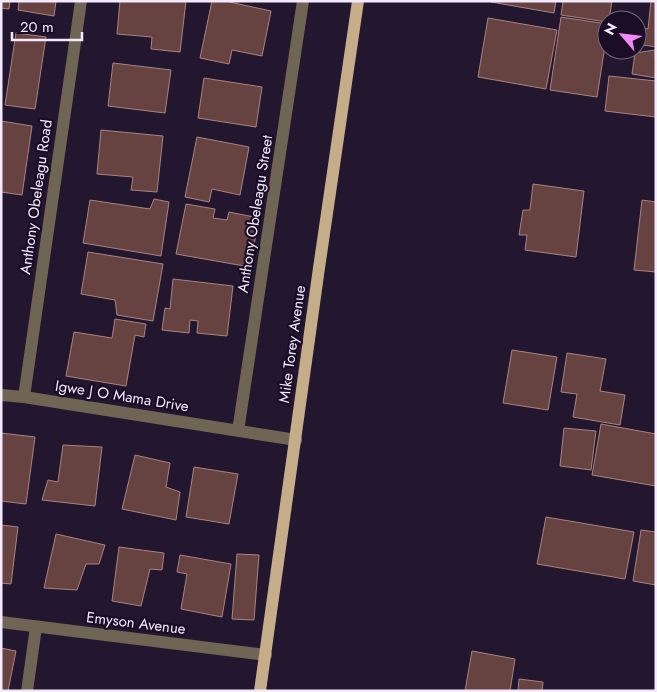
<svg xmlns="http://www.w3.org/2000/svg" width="657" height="692" font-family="Jost,sans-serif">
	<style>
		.building { fill: #664341; stroke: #aa8380 }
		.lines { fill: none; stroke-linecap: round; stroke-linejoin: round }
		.minor { stroke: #706554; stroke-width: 12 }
		.major { stroke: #c5ad8a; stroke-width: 12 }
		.labels { text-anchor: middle; stroke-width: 4.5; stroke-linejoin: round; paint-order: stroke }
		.street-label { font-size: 15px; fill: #f3ebfd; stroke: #1a0d25 }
	</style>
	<rect width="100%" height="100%" fill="#231730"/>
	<path class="building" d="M1,1h9l-1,8 -8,-1z
		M19,1h37l-2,15 -36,-6z
		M120,1h66l-6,51 -29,-3 1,-12 -35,-3z
		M212,1h13l46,10 -9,45 -30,-6 -3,14 -29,-6z
		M491,1h65l-2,12 -63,-11z
		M563,1h49l-3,19h-2v2l-46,-7z
		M651,1h5v46l-19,-3 1,-17 10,2z
		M561,17l46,7v9l-10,64 -47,-7z
		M488,18l69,12 -11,59 -68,-12z
		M16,33l30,4 -11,72 -30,-4z
		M655,50l1,28 -24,-4 3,-21z
		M113,63l58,7 -6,43 -57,-7z
		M609,76l47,5v36l-51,-6z
		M204,78l58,9 -6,40 -58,-9z
		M1,121l31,5 -10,69 -21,-3z
		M101,130l62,6 -6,56 -26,-2 2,-13 -36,-3z
		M197,137l52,10 -9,48 -28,-6 -3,13 -24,-5z
		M533,184l51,7 -8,66 -51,-7 2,-15h-8l4,-25h7z
		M154,199l15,3 -8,54 -78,-13 7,-43 60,9z
		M642,200l14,2v70l-22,-2z
		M186,204l29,5 -2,9 14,2 2,-8 30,6 -9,49 -74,-13z
		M88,252l75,12 -10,57 -36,-6 -2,-15 -34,-6z
		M173,279l60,7 -6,50 -30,-3 1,-12 -8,-1 -1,13 -27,-3 3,-22 5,1z
		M115,319l31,5 -2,13 -9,-2 -9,51 -60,-10 8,-44 38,6z
		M512,350l45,7 -9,53 -45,-7z
		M567,353l39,6 -6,32 25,4 -5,30 -47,-8 4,-23 -16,-2z
		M601,424l55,10v52l-64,-11z
		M564,428l32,3 -5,39 -31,-4z
		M1,433l34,4 -9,67 -25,-3z
		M63,445l39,2 -7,59 -53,-6 6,-20 10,2z
		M135,455l35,8 -4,24 14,5 -4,28 -54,-11z
		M194,467l44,7 -9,50 -43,-7z
		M546,517l88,15 -9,47 -88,-15z
		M1,525l17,2 -7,57 -10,-1z
		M641,530l15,2v53l-23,-4z
		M56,534l49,11 -6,19h-13l-9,26 -33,-2z
		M119,547l45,6 -2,17 -12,-1 -9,37 -29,-5z
		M237,554l22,1 -5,65 -22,-1z
		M180,555l51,9 -9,53 -41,-8 6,-35 -10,-2z
		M1,648l15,3 -8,40h-7z
		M472,651l43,8 -5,32h-45z
		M519,679l24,3 -1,9h-24z"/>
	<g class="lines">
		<path class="minor" d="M1,395l23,2 272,43
			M24,397l57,-396
			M238,431l65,-430
			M1,622l265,33
			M27,691l9,-64"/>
		<path class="major" d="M260,691l59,-423 39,-267"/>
	</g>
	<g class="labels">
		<g class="street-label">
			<text transform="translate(36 197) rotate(-82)" y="5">Anthony Obeleagu Road</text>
			<text transform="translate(255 214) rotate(-81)" y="5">Anthony Obeleagu Street</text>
			<text transform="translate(292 344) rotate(-82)" y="5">Mike Torey Avenue</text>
			<text transform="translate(122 396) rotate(9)" y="5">Igwe J O Mama Drive</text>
			<text transform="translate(136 623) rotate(7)" y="5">Emyson Avenue</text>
		</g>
	</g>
	<rect width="657" height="692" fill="none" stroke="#f3ebfd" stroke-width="5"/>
	<g transform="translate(622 35) rotate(298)"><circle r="24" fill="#1a0d25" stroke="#71667b"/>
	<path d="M0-4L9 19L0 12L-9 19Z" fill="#f18af4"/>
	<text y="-8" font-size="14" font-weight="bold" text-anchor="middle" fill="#f3ebfd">N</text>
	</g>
	<path d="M12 32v8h70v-8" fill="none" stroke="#f3ebfd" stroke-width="2.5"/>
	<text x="20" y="32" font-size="15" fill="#f3ebfd" stroke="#1a0d25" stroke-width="4" paint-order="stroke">20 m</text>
</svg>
